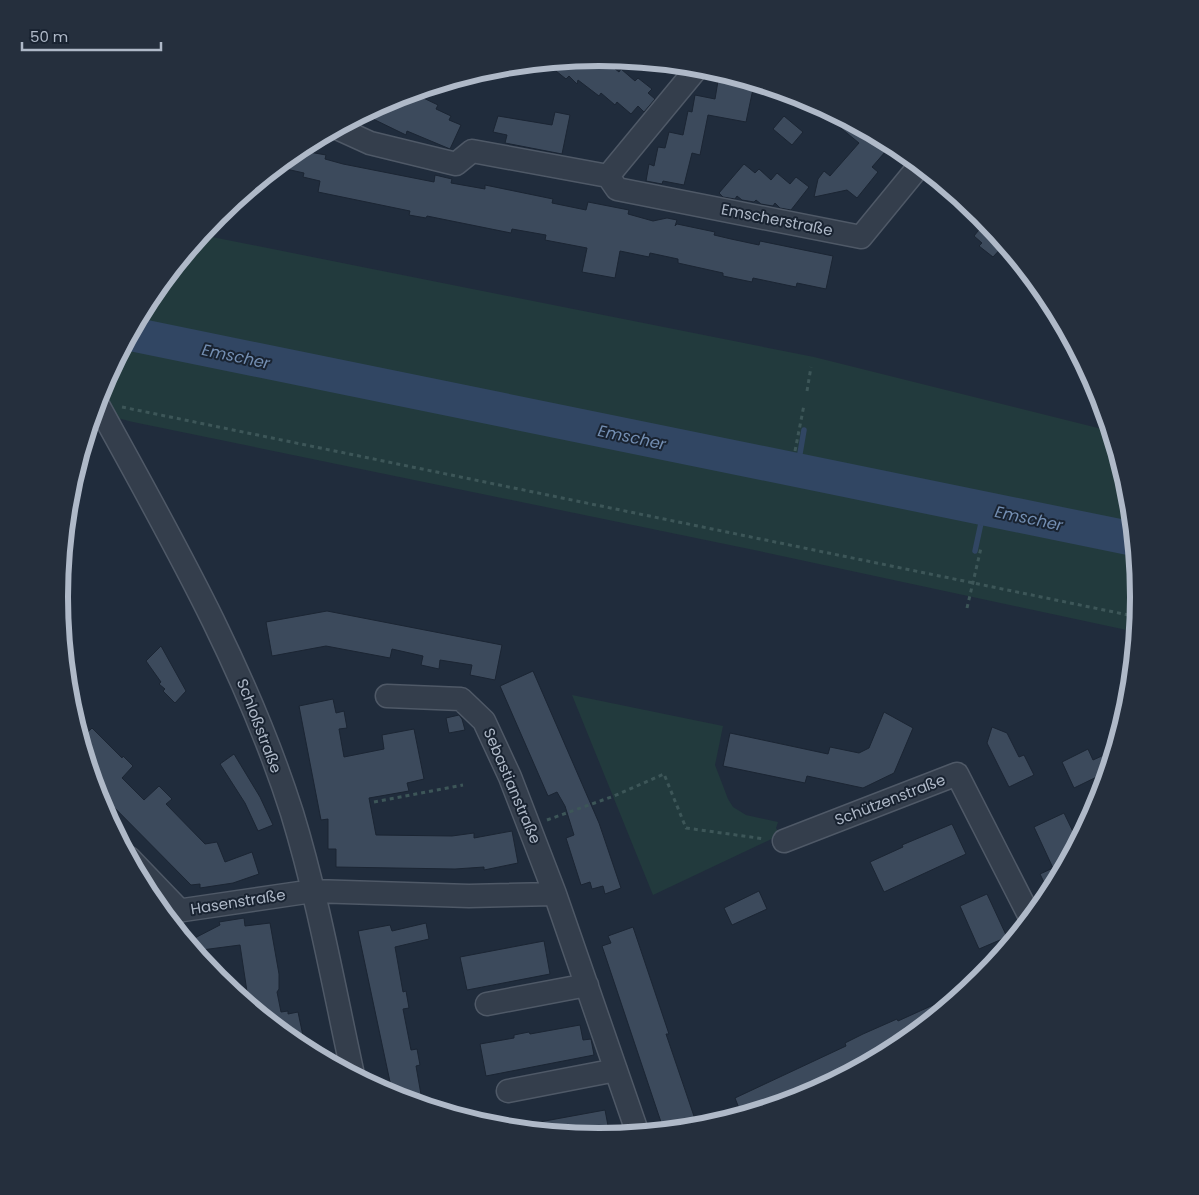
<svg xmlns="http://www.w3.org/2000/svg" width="1199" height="1195" font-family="Poppins,sans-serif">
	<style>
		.green { fill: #223a3d }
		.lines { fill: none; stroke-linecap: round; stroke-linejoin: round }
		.stream { stroke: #314663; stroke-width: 5.5 }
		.river { stroke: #314663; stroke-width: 34 }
		.building { fill: #3c4a5c; stroke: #1b2533 }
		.minor-casing { stroke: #4f5967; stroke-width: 25 }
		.path { stroke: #3d5658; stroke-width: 3; stroke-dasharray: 4 4; stroke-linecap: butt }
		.minor { stroke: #343e4c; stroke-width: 22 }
		.labels { text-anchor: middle; stroke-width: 4; stroke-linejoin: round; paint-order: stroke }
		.street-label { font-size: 15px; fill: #afb9c8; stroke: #192331 }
		.water-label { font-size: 16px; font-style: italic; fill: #748fb3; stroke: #192331 }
		.rim { fill: none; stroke: #afb9c8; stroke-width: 6 }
	</style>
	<rect width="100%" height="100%" fill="#202c3c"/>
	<path class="green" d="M801,97l29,14 -5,6z
		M202,235l612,122 296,74 19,61 10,106 -3,34 -377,-81 -626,-129 -39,-10 7,-21 50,-94z
		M572,695l151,31 -8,39 13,34 5,8 13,8 32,7 -2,6 4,7 -127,60z"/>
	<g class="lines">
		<path class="stream" d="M797,471l7,-41
			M975,551l9,-42"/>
		<path class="river" d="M131,334l1003,205"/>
	</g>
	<path class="building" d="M601,58l18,14 2,-3 14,12 3,-3 14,11 -4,4 7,6 -11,13 -6,-6 -7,8 -14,-12 -2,3 -14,-12 -2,3 -21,-16 -1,4 -8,-8 -3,3 -20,-16z
		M725,74l15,4 13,11 -7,33 -38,-7 -8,40 -8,-2 -8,32 -21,-4 -1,3 -16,-3 3,-17 5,2 4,-19 7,1 4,-16 14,3 5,-24 4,1 3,-17 20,4 4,-24 6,1z
		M413,93l25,12 -2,4 15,7 -2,4 12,5 -11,24 -43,-18 -1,4 -35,-17 4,-10 18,-10z
		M555,112l15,3 -8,39 -57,-11 2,-8 -14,-3 5,-16 54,9z
		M835,114l57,30 -20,23 6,5 -21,26 -10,-8 -33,7 4,-18 6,-8 6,5 29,-33 -28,-23z
		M784,116l19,16 -11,13 -19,-16z
		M311,142l-2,10 17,3 -1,4 18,5 91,18 1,-7 17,4 -1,4 34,6v-4l68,14 -1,4 34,7 2,-8 41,8 -1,4 25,7 14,-3 10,2 -2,6 2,-2 38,8 -1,3 17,4 28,6 1,-4 73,15 -7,33 -29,-6 -1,4 -43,-9 -1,4 -29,-6v-3l-45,-10v-4l-28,-6 -1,4 -29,-6 -5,27 -33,-6 5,-24 -42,-8 1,-5 -34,-6 -1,4 -84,-17 -1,2 -17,-3 1,-4 -92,-19 2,-11 -17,-4 1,-4 -27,-6z
		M744,164l11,9 4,-4 12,11 6,-7 13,11 6,-7 13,10 -18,23 -11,-2 -5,-5 -2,3 -12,-2 -5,-4 -2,2 -12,-2 -5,-4 -2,3 -12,-2 -4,-4z
		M986,221l19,23 -12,13 -14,-11 3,-3 -8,-7z
		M327,611l175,34 -7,35 -25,-5 2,-10 -32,-5 -1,9 -18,-4 2,-9 -31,-7 -2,9 -64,-12 -54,10 -6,-34z
		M161,646l25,45 -11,12 -12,-12 2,-2 -6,-5 2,-2 -15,-21z
		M533,671l66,152 22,65 -16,6 -2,-8 -11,3 -2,-7 -9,3 -15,-47 8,-3 -9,-29 -8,-14 -9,4 -48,-110z
		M333,699l3,14 8,-2 3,17 -8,1 5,28 40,-8 -2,-14 32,-6 10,50 -17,4 2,8 -40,7 7,37 76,1 22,-3v5l38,-7 6,32 -34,7v-3l-29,2 -119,-2v-18h-8v-30l-7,1 -22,-114z
		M884,712l29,16 -19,45 -31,15 -56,-12 -2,7 -82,-17 7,-33 98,21 2,-7 29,6 10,-5z
		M459,715l3,4 3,11 -16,3 -3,-15z
		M992,727l15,6 12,24 5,-2 10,20 -25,12 -22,-44z
		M92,728l30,30 1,-2 10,10 -11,12 22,22 15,-14 13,13 -6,5 39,40 12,-2 8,20 27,-10 7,22 -26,9 -33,5v-4l-9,1 -95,-96 -15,-50z
		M1088,749l5,11 11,-5 6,11 -1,5 -35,17 -12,-26z
		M234,754l26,43 13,28 -15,6 -13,-28 -25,-39z
		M1064,813l14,29 -28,53 -10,-21 13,-6 -19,-41z
		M952,824l14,30 -82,38 -14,-30 33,-15 -1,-2z
		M759,891l8,18 -35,16 -8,-17z
		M987,894l20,43 -28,12 -19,-43z
		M244,918l1,8 25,-3 9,51v15l-2,3 4,20 7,-1v3l10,-2 8,38 -57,-45 -9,-60 -46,6 -7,-9 33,-17 -1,-3z
		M426,923l3,16 -34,8 8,45 3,-1 3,17 -6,1 8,41 6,-1 3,16 -4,1 7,40 -30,-10 -35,-165 32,-6 2,6z
		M633,927l36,107h-3l32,94 -34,3 -62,-185 9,-3 -3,-7z
		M544,941l6,33 -83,16 -7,-33z
		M953,996l3,4 -57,47 -93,49 -64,20 -7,-18 111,-52 -1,-3 18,-9 34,-15 1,2z
		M580,1025l3,15 8,-1 3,16 -108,21 -6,-32 34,-6v-3l15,-3 1,2z
		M605,1110l5,26 -11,2 -76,-8v-5z"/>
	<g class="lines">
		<defs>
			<path id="minor" d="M337,128l33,15 86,21 16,-13 136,25 9,13 244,48 59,-72
				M608,176l90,-109
				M97,403c73,133 149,265 195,410 26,85 42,175 61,262
				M387,696l74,3 23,22 26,56 45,117 83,240
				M784,841l173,-67 74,145
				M129,858l51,53
				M163,913l150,-22 156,5 86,-2
				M487,1004l100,-19
				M508,1091l108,-21"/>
		</defs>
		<use href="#minor" class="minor-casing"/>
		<path class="path" d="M807,391l4,-24
			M122,407l1016,210
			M795,451l9,-46
			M967,608l14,-60
			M374,802l89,-17
			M547,820l67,-24 50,-22 22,54 79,11"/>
		<use href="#minor" class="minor"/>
	</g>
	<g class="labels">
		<g class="street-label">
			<text transform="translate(777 220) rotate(11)" y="5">Emscherstraße</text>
			<text transform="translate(259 726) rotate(69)" y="5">Schloßstraße</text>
			<text transform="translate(512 786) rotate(67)" y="5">Sebastianstraße</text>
			<text transform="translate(890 800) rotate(-21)" y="5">Schützenstraße</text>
			<text transform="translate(238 902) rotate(-9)" y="5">Hasenstraße</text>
		</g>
		<g class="water-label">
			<text transform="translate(236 356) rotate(12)" y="6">Emscher</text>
			<text transform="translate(632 437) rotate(12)" y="6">Emscher</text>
			<text transform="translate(1029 518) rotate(12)" y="6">Emscher</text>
		</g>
	</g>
	<path d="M0 0H1199V1195H0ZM68 597a531 531 0 1 1 1062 0a531 531 0 1 1-1062 0Z" fill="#252f3d" fill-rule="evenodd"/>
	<path class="rim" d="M68 597a531 531 0 1 1 1062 0a531 531 0 1 1-1062 0Z"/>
	<path d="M22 42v8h139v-8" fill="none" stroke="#afb9c8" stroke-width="2.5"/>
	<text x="30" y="42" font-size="15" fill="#afb9c8" stroke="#192331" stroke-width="4" paint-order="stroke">50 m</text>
</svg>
